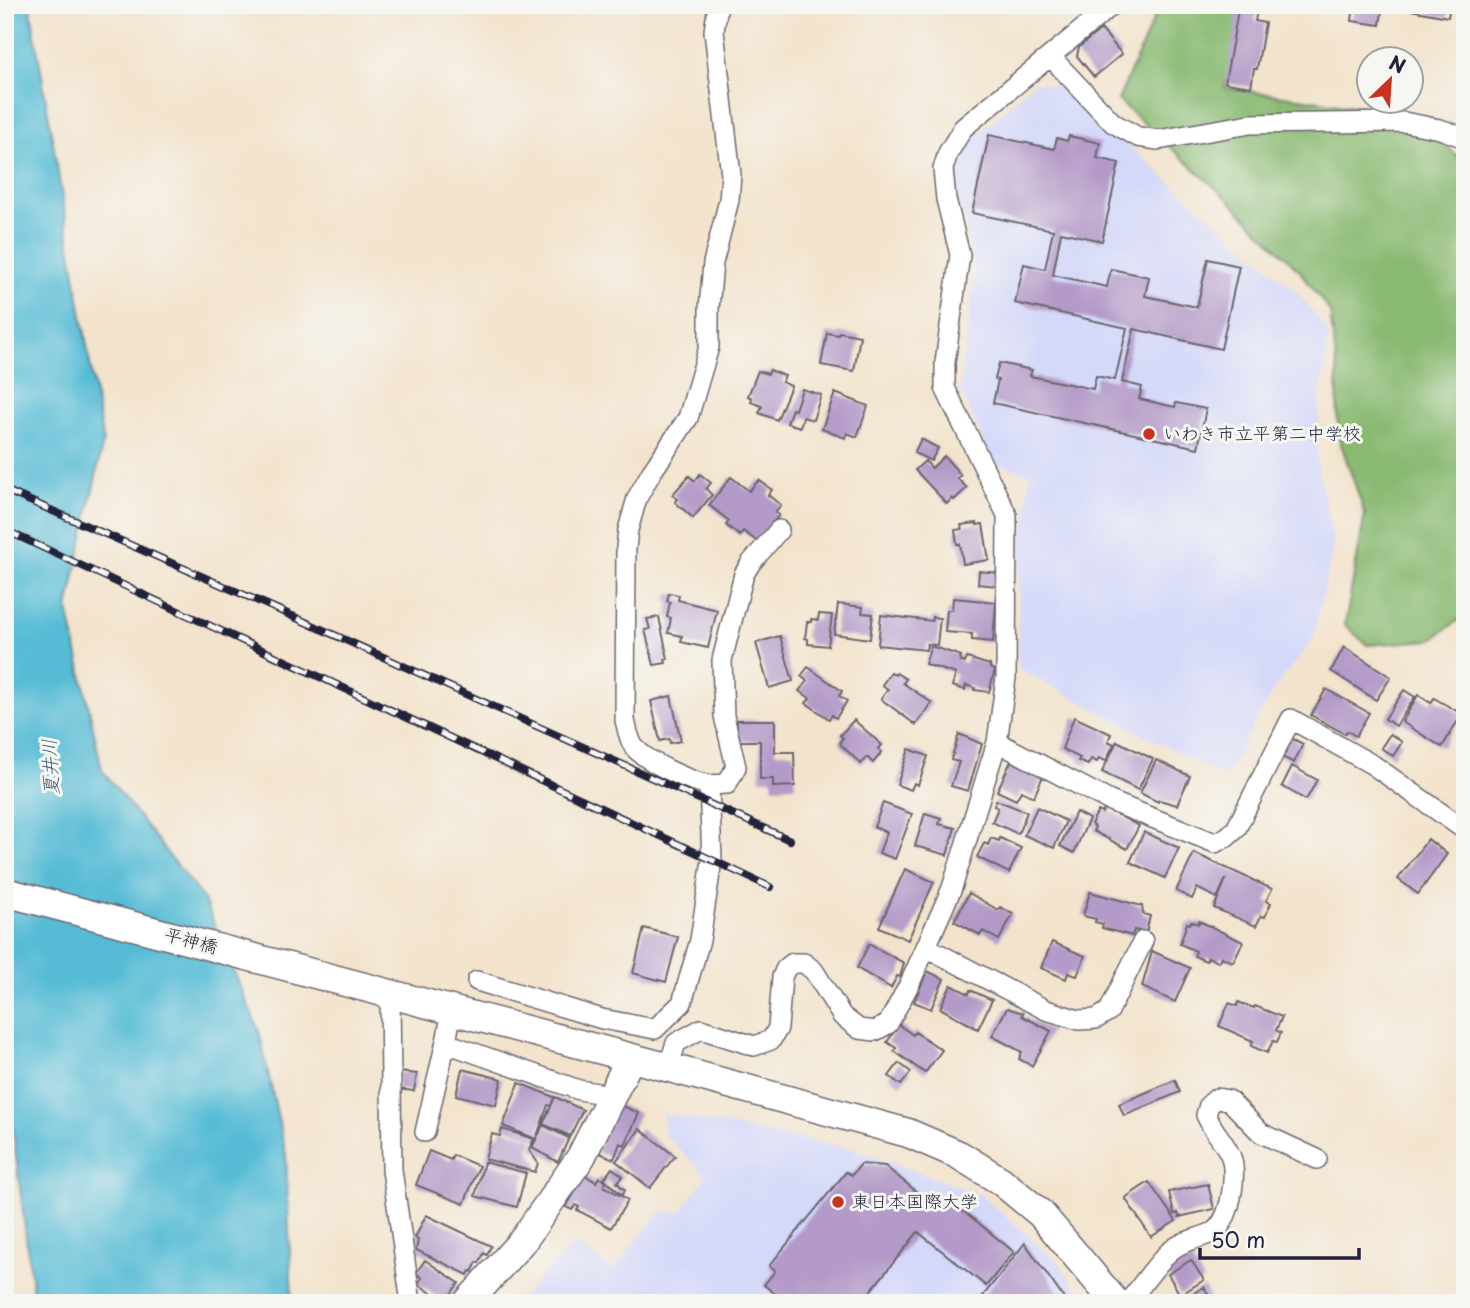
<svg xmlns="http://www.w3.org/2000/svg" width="1470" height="1308" font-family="'Playpen Sans','Klee One',sans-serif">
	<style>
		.built { fill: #d4d8f9 }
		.forest { fill: #8aba72; stroke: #566e56; stroke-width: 2 }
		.water { fill: #57bcd6; stroke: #3c6f88; stroke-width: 2 }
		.building { fill: #b49ac8 }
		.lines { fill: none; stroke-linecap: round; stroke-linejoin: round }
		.street-casing { stroke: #6b666e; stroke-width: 22 }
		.secondary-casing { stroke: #6b666e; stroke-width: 31 }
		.street { stroke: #fff; stroke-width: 19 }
		.secondary { stroke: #fff; stroke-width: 28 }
		.rail-casing { stroke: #22223b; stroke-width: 8 }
		.rail { stroke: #f6f6f2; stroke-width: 5; stroke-dasharray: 16; stroke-linecap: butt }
		.poi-dot { fill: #c8321e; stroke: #f6f6f2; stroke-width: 2.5 }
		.labels { text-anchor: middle; stroke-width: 6; stroke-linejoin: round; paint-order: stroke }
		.poi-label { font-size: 18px; fill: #22223b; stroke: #f6f6f2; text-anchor: start }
		.street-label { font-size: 18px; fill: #22223b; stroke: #f6f6f2 }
		.water-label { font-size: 19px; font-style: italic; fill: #355871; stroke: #f6f6f2 }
	</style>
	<rect width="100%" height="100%" fill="#f6f6f2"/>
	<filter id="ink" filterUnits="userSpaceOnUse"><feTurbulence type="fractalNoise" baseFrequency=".0143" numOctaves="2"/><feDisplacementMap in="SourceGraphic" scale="14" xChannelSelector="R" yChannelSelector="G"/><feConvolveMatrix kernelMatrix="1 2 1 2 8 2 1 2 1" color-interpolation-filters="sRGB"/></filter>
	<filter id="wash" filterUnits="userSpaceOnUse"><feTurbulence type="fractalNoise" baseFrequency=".00686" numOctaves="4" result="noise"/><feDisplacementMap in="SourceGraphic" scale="28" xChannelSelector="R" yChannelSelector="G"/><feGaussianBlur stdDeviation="1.57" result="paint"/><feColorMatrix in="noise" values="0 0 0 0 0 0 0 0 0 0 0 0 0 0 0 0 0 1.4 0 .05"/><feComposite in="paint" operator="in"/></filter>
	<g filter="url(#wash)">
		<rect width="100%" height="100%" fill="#f3e3cc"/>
		<path class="built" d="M1034,82l26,4 240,209 29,38 -10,73 -2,56 17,82 -22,98 -39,48 -48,87 -207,-108 1,-100 11,-95 -37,-11 -33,-73 15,-122 -18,-77 6,-41z
			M663,1113l190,36 127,45 79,69 29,40h-572l58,-60 39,27 47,-59 20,2 26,-37 -42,-42z"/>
		<path class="forest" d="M1160,5h83l-18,83 181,25 59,49v453l-34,25 -64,5 -22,-20 20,-111 -27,-79 -1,-67 -7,-56 -31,-42 -70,-70 -111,-100z"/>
		<path class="water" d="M5,5h25l73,437 -35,167 34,161 102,130 55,131 27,124 6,148h-258l-29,-238z"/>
		<g id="blocks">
			<path class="building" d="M1239,5l19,2 -3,14 10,2 -8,46h-3l-3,18 -26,-4z
				M1354,5h29l-3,20 -28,-4z
				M1384,5h66l-2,12z
				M1101,29l21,25 -28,23 -17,-21 2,-9z
				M989,135l65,14 3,-11 10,3 2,-5 31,7 -3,15 22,5 -17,78 -41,-9 -8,43 54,12 4,-18 38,8 -4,19 52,11 11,-48 31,7 -18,83 -87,-20 -12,53 20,5 -3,12 36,8 1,-4 30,6 -8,39 -205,-45 5,-23 -3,-1 4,-16 33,7 -2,6 63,13 3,-13 19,4 12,-52 -112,-25 9,-39 21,5 8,-39 -81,-17z
				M839,332l21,4 -6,35 -33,-6 6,-32 11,2z
				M770,370l15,6 -3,6 9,4 -14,34 -18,-7 3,-7 -11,-4 1,-4 -4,-2 10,-25 10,3z
				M802,389l19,6 -8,25 -10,-3 -3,10 -13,-4 5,-14 3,1z
				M835,393l33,13 -11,31 -10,-4 -2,5 -23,-9z
				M921,439l17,9 -7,13 -17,-8z
				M944,456l17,19 -4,3 10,10 -13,12 -2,-2 -5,6 -32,-34 10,-9 7,7z
				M700,474l11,9 -5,6 6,6 -19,23 -18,-16 3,-3 -6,-4 17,-19 6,5z
				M731,477l18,14 10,-11 13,10 -4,5 13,10 -6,7 4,3 -21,27 -15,-11 -3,5 -14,-11 3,-4 -20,-16z
				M977,523v2l6,-1 6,36 -26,4 -3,-20h-3l-2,-14 7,-1 -1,-4z
				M979,571l19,2 -1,13 -19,-2z
				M669,593l10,2 -1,5 39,10 -9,38 -27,-6 1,-6 -14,-3 3,-15 -4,-1 3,-15 -3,-1z
				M953,598l43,4 -3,40 -21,-2v-6l-27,-2 2,-22h5z
				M838,604l25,3 -1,6 11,1 -3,25 -36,-5z
				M819,614l13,1 -4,31 -20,-2v-5l-3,-1 2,-16h4v-3l7,1z
				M881,615l51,6v-4l8,1 -3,27 -10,-1 -1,6 -48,-5z
				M659,617l9,42h-3l1,4 -12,2 -9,-35 5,-1 -3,-10z
				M780,636l13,45 -24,7 -13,-45z
				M931,646l30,10 -1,5 5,2 2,-5 23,7v3l5,2 -6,22 -15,-2 1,-2 -9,-3 -1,5 -13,-4 4,-12 -31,-10z
				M1344,647l47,30 -15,23 -45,-29z
				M808,667l34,24 -3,5 8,5 -11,17 -4,-3 -3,4 -23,-16 4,-5 -11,-7 8,-10 -6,-5z
				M891,672l4,3 1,-2 10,6 -3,4 29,20 -16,22 -35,-26 7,-10 -6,-4z
				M1326,689l43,24 -13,23 -9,-5 -2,3 -34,-19z
				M1404,690l11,7 -19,29 -11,-7z
				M1418,695l13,8 3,-5 28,16 -20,33 -40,-25z
				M671,696l10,45 -11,2 -1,-4 -9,2 -9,-40z
				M1074,717l37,17 -3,7 6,3 -8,17 -7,-3 -2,4 -6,-3 -3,6 -10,-4 2,-3 -18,-9z
				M737,720h38v32h19l1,34 -22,1v-8h-13v-38h-23z
				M854,720l28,25 -4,4 4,3 -9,11 -6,-6 -6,7 -20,-19 -1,-4 3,-3 -3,-3z
				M959,734l23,10 -14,47 -17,-5 8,-24 -8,-2z
				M1390,734l12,8 -9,14 -12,-8z
				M1287,736l16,8 -9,19 -16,-8z
				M1117,741l36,18 -15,31 -36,-18z
				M909,749l19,7 -10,29 -4,-2 -3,7 -14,-5z
				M1156,760l34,16 -13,29 -18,-5 -1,2 -18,-9z
				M1011,761l32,15 -9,21 -13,-6 -5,9 -19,-9z
				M1292,766l25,14 -11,20 -24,-14z
				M996,800l31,12 -9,22 -26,-12 6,-14 -4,-2z
				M883,803l29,11 -17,45 -16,-6 8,-21 -13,-5z
				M1037,807l29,14 -12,27 -30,-13z
				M1105,808l34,18 -12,23 -34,-18 2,-4 -4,-3 7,-13 4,2z
				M1076,812l13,7 -15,34 -14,-7z
				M925,813l16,5 -2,6 16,4 -8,27 -32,-9z
				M1144,832l35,16 -14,30 -35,-16z
				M991,838l8,3 1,-3 21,10 -12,25 -32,-16 7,-14 4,2z
				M1428,839l19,15 -29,40 -20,-15z
				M1194,853l78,36 -6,12 5,2 -6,14 -4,-1 -5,10 -42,-18 12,-29 -9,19 -20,-10 -5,11 -16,-8z
				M905,869l29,13 -26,58 -29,-13z
				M1090,892l52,14 1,8 7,2 -4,17 -12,-3 -2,6 -30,-8 1,-4 -8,-2 1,-3 -13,-3z
				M969,893l29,17 2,-3 13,7 -14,26 -16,-9 -3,4 -26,-14z
				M1191,921l7,3 1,-3 44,21 -10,20 -12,-5 -3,5 -10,-5 -2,4 -12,-5 2,-5 -16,-7 7,-21 3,1z
				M644,928l34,9 -12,45 -33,-9z
				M1052,942l33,14 -8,20 -9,-3 -2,6 -25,-11z
				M869,944l35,19 -4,14 -3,-1 -6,12 -34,-20z
				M1152,951l38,17 -15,34 -33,-15z
				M927,971l17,8 -13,30 -17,-7z
				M951,985l18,9 1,-4 22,10 -14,29 -38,-21z
				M1238,1002l16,6 1,-2 27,11 -6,13 5,3 -4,9 -4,-1 -6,12 -16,-7 2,-5 -34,-15 10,-23 8,3z
				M1007,1008l16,5 -1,3 29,15 -19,35 -13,-7 3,-7 -30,-16z
				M899,1025l14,10 2,-3 27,18 -17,23 -31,-22 2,-3 -9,-6z
				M899,1063l12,9 -10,13 -12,-9z
				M462,1069l40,10 -6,26 -40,-10z
				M399,1072l18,2 -3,17 -17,-2z
				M1175,1080l5,12 -56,24 -5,-12z
				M519,1083l35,14 -3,9 -3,-1 -12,34 -33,-13z
				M555,1097l28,13 -13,26 -27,-12z
				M618,1104l21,9 -14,32 -5,-2 -6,16 -17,-7z
				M543,1125l26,13 -11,24 -26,-14z
				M502,1129l32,10 -5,11 9,13 -3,9 -50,-13 7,-25 8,2z
				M640,1129l35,27 -25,32 -34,-27z
				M429,1151l22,9 2,-5 26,11 -15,38 -48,-19z
				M484,1162l42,11 -9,34 -42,-11z
				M861,1164l24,2 48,39 7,-8 30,19 44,36 -28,34 -68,-54 -57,71h-74l-23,-18 11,-14 -6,-5 77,-94 6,3z
				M612,1168l11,8 -6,7 8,7 -3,5 -18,-16z
				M585,1175l11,7 3,-5 7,5 -2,4 24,14 -17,28 -34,-18 2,-3 -3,-2 -4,5 -6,-3z
				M1149,1182l27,39 -25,16 -26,-39z
				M1208,1184l6,25 -35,8 -1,-4 -4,1 -5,-22z
				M426,1215l65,31 -4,9 -3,-2 -5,10 -2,-1 -5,10 -2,-1 -2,4 -52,-25 2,-10 -3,-2z
				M1025,1243l42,60h-77l-7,-7z
				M425,1260l34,23 -14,19 -27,-18 4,-6 -6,-5z
				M1191,1260l13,20 -24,15 -12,-21z
				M1204,1287l9,16h-37z"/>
		</g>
	</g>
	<g filter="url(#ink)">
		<use href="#blocks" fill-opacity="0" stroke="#6b666e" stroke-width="2"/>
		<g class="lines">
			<defs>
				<path id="street" d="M718,5l-4,26 17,144 -2,25 -16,63 -4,46v38l-21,71 -37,55 -14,25 -9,32 -2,18 -1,172c2,9 4,20 9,27 13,15 56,35 76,38 5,0 11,-1 17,-1l9,-17 -12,-51 -2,-56 22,-86 7,-11 28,-33
					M1050,56l63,67 25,14 20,3 92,-16 154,-2 36,7 25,9
					M997,742l113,59 105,42 12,-6 9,-8 55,-110 82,46 92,65
					M926,947l120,63 33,10 17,-1 13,-8 34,-70
					M477,981l125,38 53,10 27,-26 18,-63 12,-80 -3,-75
					M390,994l2,176 19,133
					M452,1010l-5,27 2,7 130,46 25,4 11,-2
					M668,1068l8,-25 25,-14 53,17 17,-6 7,-12 4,-51 4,-9 7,-5h11l10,8 28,45 17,13 16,2 13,-7 22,-41 42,-95 45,-146 9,-64 1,-163 -62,-127v-26l15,-107 -14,-56 -3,-30 5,-16 15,-25 149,-123
					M425,1132l22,-95
					M1128,1303c13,-17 26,-36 41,-51 17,-14 29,-12 44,-20 18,-11 24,-57 18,-75 -6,-15 -19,-27 -25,-42l3,-10 8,-7 12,2 32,33 56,26"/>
				<path id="secondary" d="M5,892l680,180 223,61 51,22 42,26 40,33 75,89
					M467,1303l57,-64 57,-82 49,-98"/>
			</defs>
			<use href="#street" class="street-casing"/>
			<use href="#secondary" class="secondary-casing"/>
			<use href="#street" class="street"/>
			<use href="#secondary" class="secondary"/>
			<defs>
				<path id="rail" d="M5,490l276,121 509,229
					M5,530l765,357"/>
			</defs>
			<use href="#rail" class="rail-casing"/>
			<use href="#rail" class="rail"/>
		</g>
	</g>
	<g class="poi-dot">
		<circle cx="1149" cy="434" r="7"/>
		<circle cx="838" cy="1202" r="7"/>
	</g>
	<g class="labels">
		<g class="poi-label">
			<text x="1163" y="440">いわき市立平第二中学校</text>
			<text x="852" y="1208">東日本国際大学</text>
		</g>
		<g class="street-label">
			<text transform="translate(191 941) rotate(15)" y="6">平神橋</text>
		</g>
		<g class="water-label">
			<text transform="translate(50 767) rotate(-93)" y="7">夏井川</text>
		</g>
	</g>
	<rect width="1470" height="1308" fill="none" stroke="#f6f6f2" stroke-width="28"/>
	<g transform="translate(1390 80) rotate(25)"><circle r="33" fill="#f6f6f2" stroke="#a1a1a9" stroke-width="2"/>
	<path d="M0-5L12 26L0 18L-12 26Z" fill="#c8321e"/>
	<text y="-10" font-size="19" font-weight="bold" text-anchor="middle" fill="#22223b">N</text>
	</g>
	<path d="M1200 1248v10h159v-10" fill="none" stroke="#22223b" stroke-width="3.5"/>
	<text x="1211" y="1248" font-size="21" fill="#22223b" stroke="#f6f6f2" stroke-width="5" paint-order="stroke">50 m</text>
</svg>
